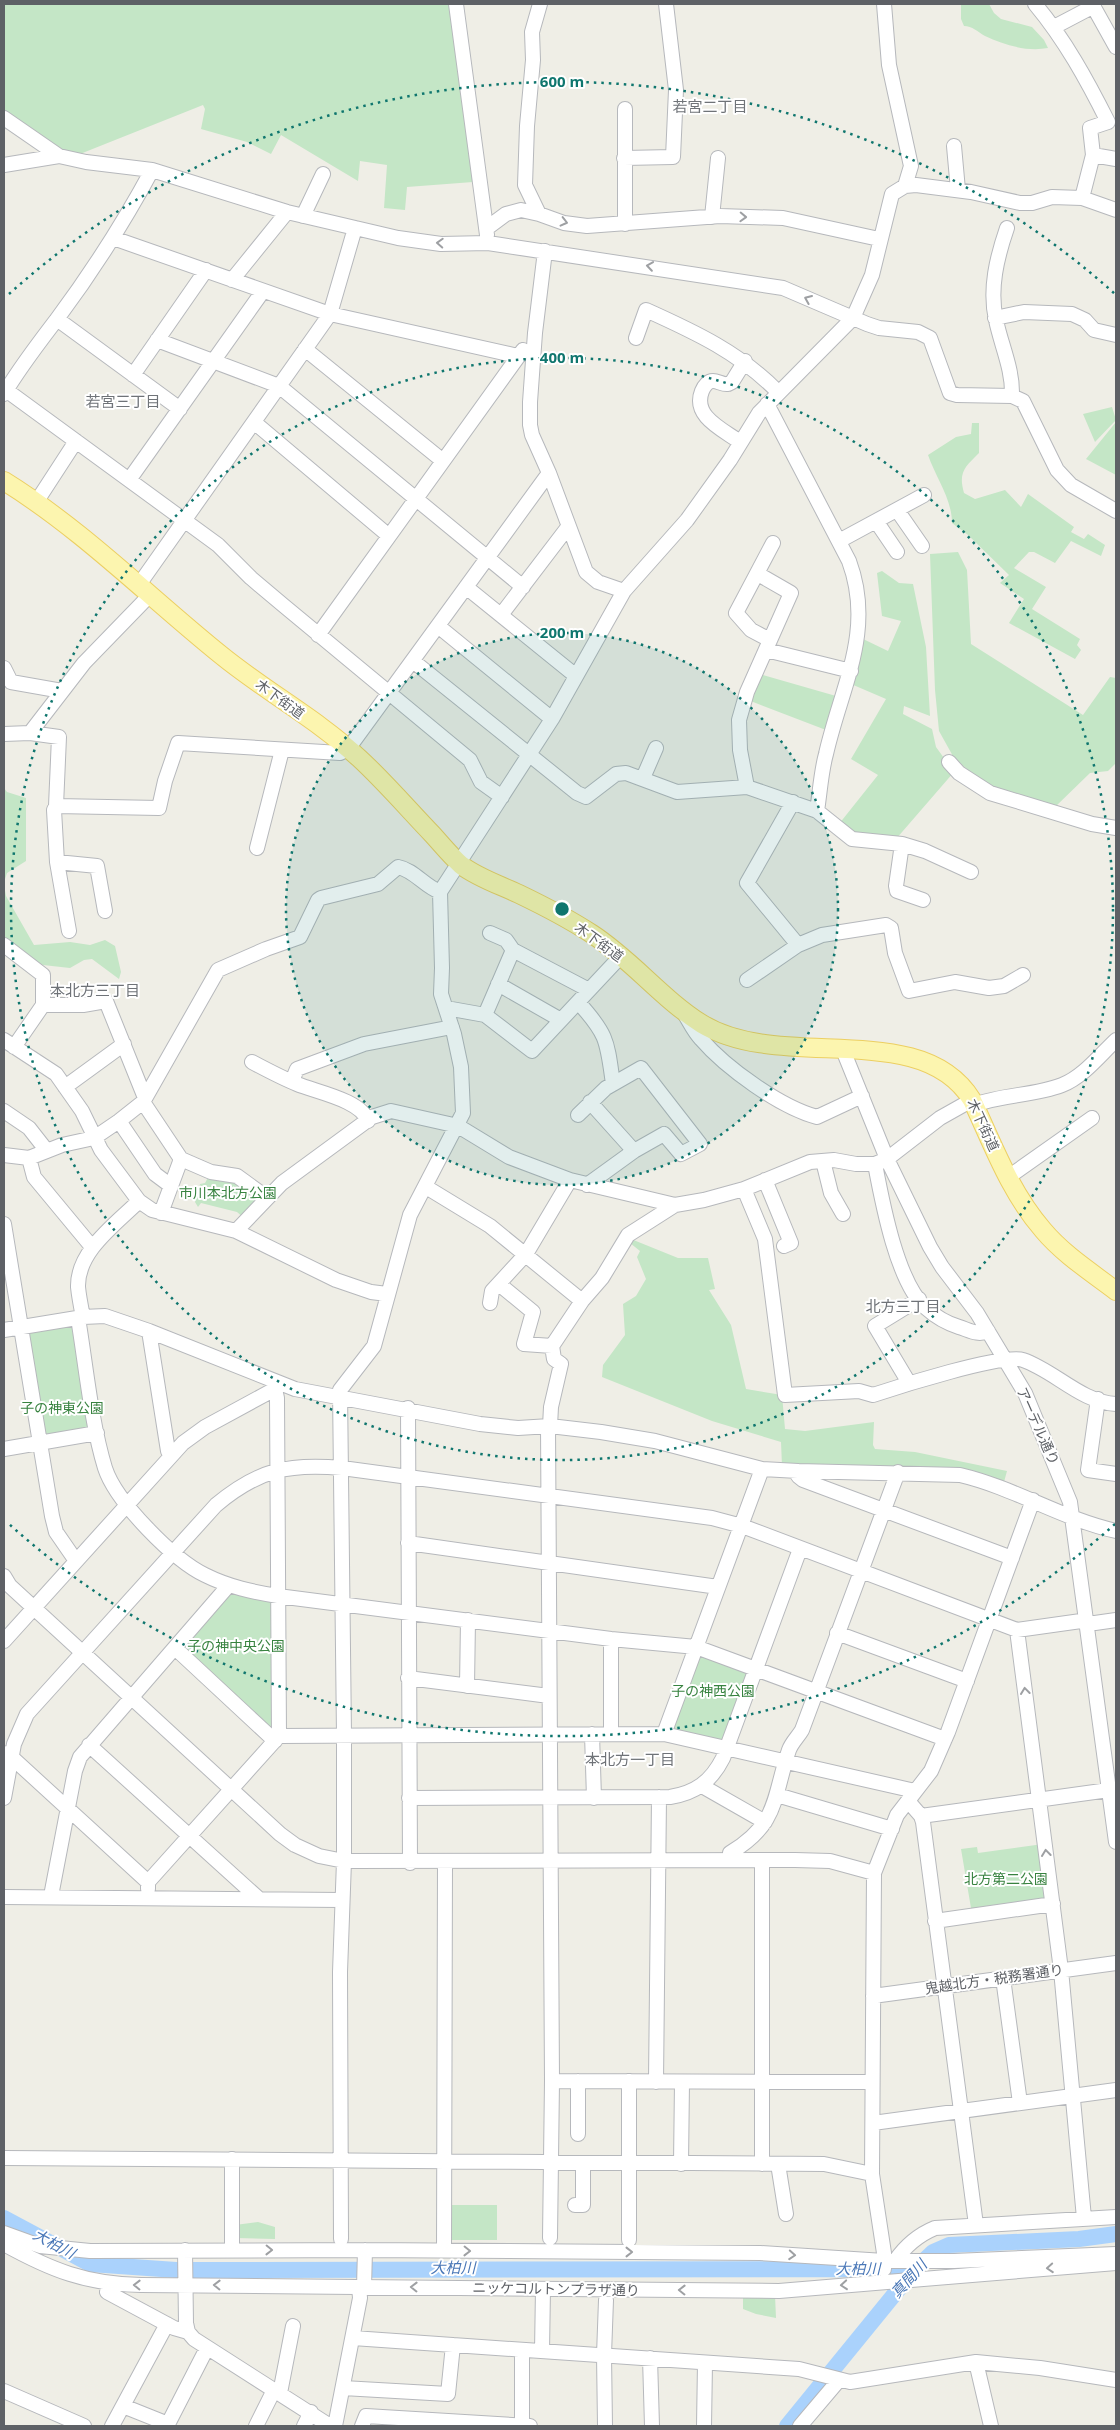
<svg xmlns="http://www.w3.org/2000/svg" width="1120" height="2430" font-family="'Open Sans','Noto Sans JP',sans-serif">
	<style>
		.green { fill: #c4e6c6 }
		.lines { fill: none; stroke-linecap: round; stroke-linejoin: round }
		.river { stroke: #aad2fc; stroke-width: 16 }
		.minor-casing { stroke: #b6b8bc; stroke-width: 16 }
		.major-casing { stroke: #eccf62; stroke-width: 20 }
		.minor { stroke: #fff; stroke-width: 14 }
		.major { stroke: #fcf5af; stroke-width: 18 }
		.oneway { stroke: #9ea0a3 }
		.ring { fill: none; stroke: #0f766e; stroke-width: 2.5; stroke-dasharray: 2.5 5 }
		.labels { text-anchor: middle; stroke-width: 4; stroke-linejoin: round; paint-order: stroke }
		.street-label { font-size: 14px; fill: #5e6166; stroke: #fff }
		.park-label { font-size: 14px; fill: #388340; stroke: #fff }
		.neighbourhood-label { font-size: 15px; fill: #6f7378; stroke: #fff }
		.water-label { font-size: 15px; font-style: italic; fill: #4977b7; stroke: #fff }
		.centre { fill: #0f766e; stroke: #fff; stroke-width: 2.5 }
		.ring-label { font-size: 15px; text-anchor: middle; font-weight: bold; fill: #0f766e; stroke: #fff; stroke-width: 4; stroke-linejoin: round; paint-order: stroke }
	</style>
	<rect width="100%" height="100%" fill="#efeee6"/>
	<path class="green" d="M4,4h446l23,178 -66,5 -2,23 -21,-2 3,-43 -27,-4 -2,20 -77,-46 -10,19 -24,-12 -46,-13 4,-20 -2,-4 -123,49 -19,-4 -57,-38z
		M961,4h28l5,9 7,6 31,8 12,13 4,8c-21,4 -44,-3 -63,-12 -7,-4 -13,-10 -21,-10l-3,-7z
		M1112,407l4,13 -21,22 -12,-28z
		M1116,422v53l-30,-16z
		M972,423h7v30c-14,14 -21,19 -15,40l11,6 30,-9 16,17 7,-13 46,33 -3,5 13,7 4,-5 17,11 -4,11 -30,-15 -16,22 -21,-11h-5l-15,16 32,19 -14,22 48,30 -3,6 4,5 -6,9 -66,-36 15,-24 -24,-16 9,-8 -41,-40 -16,-12c0,-24 -16,-45 -24,-68l28,-18 15,-3z
		M958,552l9,18 4,74 112,71 27,-38 6,1v85l-8,8 -18,2 -36,35 -52,-15 -34,-23 -14,-12 -15,-27 -4,-41 -5,-136z
		M882,571l17,12 14,1 13,63 4,69 -26,-10 -1,8 29,15 4,18 18,25 -58,67 -42,-2 -15,-13 39,-49 -27,-16 35,-60 -35,-15 10,-46 27,13 13,-30 -19,-5 -5,-43z
		M759,674l77,22 -10,34 -78,-30z
		M4,788l3,4 19,6v63l-19,12 -3,9z
		M4,885l2,11 28,49 36,-3 20,3 15,-5 10,6 6,26 -2,7 -27,-20 -8,1 -14,8 -27,-3 -27,-15 -12,-12z
		M210,1174l27,4 26,19 -18,22 -8,-7 -36,-9 -3,4 -3,-5 5,-18 5,-1z
		M631,1239l47,19h30l7,31 -6,1 22,35 15,64 36,6 3,34 20,2 69,-9 -1,23 2,4 40,3 92,19 -3,11 -222,-16 -1,-24 -69,-21 -110,-44 1,-12 22,-30 -2,-31 13,-8 10,-17 -9,-22 3,-6 -10,-8z
		M68,1324l4,4 17,97 -2,3 -40,9 -5,-4 -16,-100z
		M229,1591l45,8 1,135 -91,-83v-6z
		M697,1650l53,20 -26,70 -6,3 -44,-12 -3,-5z
		M1043,1844l7,58 -78,12 -11,-65 16,-2 1,6z
		M451,2205h46v35h-46z
		M258,2222l17,5v12l-40,-1v-13z
		M775,2295l1,23 -20,-4 -13,-5v-12z"/>
	<g class="lines">
		<path class="river" d="M4,2218l86,46 86,6 739,-1
			M787,2426l128,-157 18,-17 16,-7 130,-6 37,-5"/>
		<defs>
			<path id="minor" d="M456,4l31,231
				M884,4l5,61 22,101 -6,20
				M1035,4c30,36 52,76 73,118l-18,6 3,27 -11,43
				M1092,4l24,43
				M1054,27l40,-21
				M625,109v115
				M4,118l55,38 27,6 66,8 135,42 111,26 43,6 47,-1 295,45 84,36 12,4 39,4 12,6 20,55 7,2 55,1 11,5 34,69 14,15 45,26
				M954,146l4,44
				M1093,155l23,4
				M624,158l49,-1 3,-67 -10,-86
				M4,165l55,-9
				M539,214l-14,-29 2,-59 6,-66 -1,-28 8,-28
				M303,216l20,-42
				M712,217l6,-59
				M487,228l19,-14 15,-4 18,4 25,9 23,3 133,-10 63,2 96,21
				M1007,228c-10,29 -18,61 -11,92 5,25 17,49 16,76
				M113,238l217,76 188,42
				M545,251l-10,82 -5,69v23l2,10 17,38 37,99 12,10 26,9
				M232,280l55,-68
				M995,318l29,-6 48,2 13,6 9,10 22,5
				M57,319l123,90
				M636,338l10,-28c49,22 94,43 132,82
				M157,340l122,46 244,201
				M305,349l138,112
				M133,375l73,-105
				M6,390l212,155 33,33 32,27 187,155 11,22 21,15
				M4,394c16,-27 34,-50 53,-75 35,-47 67,-97 95,-149
				M767,404l82,157c26,70 -8,126 -23,193 -5,18 -6,38 -9,57
				M254,422l135,114
				M740,442c-18,-13 -48,-26 -38,-51 2,-5 6,-10 11,-10 5,0 10,4 15,3l4,-2 13,-21
				M129,480l134,-189
				M37,501l39,-60
				M897,510l25,36
				M876,521l21,31
				M839,541l85,-46
				M138,586l192,-272 25,-86
				M466,587l110,89
				M501,615l67,-88
				M438,626l114,93
				M318,635l205,-285
				M770,640l-19,-10 -15,-17 37,-70
				M766,650l85,21
				M413,661l164,132 9,4 30,-23 10,-1 51,19 70,-5 70,24 35,28 50,5 23,7 46,21
				M4,668l7,14 51,9
				M30,733l29,4 -3,69 -2,4 3,52 12,69
				M4,734l26,-1 54,-70 65,-67
				M949,762l10,11 31,20 102,31 24,4
				M643,778l13,-30
				M747,787l-7,-37 -1,-30 8,-28 44,-99 -33,-19
				M793,802l-46,81 51,62
				M56,806l103,2 6,-27 13,-38 162,10 8,-4 201,-276
				M902,844l-6,42 1,5 26,9
				M257,848l25,-98
				M57,862l40,4 8,45
				M490,933l16,7 7,10 76,40
				M4,945l39,30v30
				M747,980l51,-35 24,-10 64,-10 5,3 4,25 14,38 46,-9 34,6 15,-2 19,-11
				M498,984l63,36
				M578,1002c30,33 29,39 35,82
				M446,1008l39,7 47,36 89,-95
				M684,1013c5,8 10,19 17,26 25,29 79,68 116,78l45,-21
				M485,1015l28,-65
				M4,1040l52,34 26,37 19,39 38,51 13,9 84,21 100,49 35,12 16,2
				M14,1047l29,-42h40l23,-4 39,97
				M843,1050l44,109 43,88 12,20 35,46 48,80 45,109 46,340
				M252,1062c15,8 30,16 45,22 19,8 64,16 71,37
				M292,1081l5,-12 67,-25 88,-17
				M65,1087l59,-43
				M143,1102l38,57 30,13 26,4 29,21
				M590,1102l44,49
				M974,1105c29,-11 60,-9 88,-20 21,-8 38,-30 54,-45
				M4,1111l25,17 18,23
				M578,1115l28,-27 35,-20 59,76 -19,10 -17,-20 -30,17 -47,34
				M119,1121l36,53 16,12
				M4,1155l25,3 33,-13 32,-7 25,-17 24,-19 75,-132 48,-21 34,-12 18,-37 3,-2 57,-14 20,-17c16,3 26,19 42,25
				M29,1158l5,19 58,70
				M823,1161l8,32 12,21
				M875,1164c7,37 22,119 51,144 10,9 20,15 33,19 10,3 19,9 29,4
				M1007,1178l85,-60
				M765,1180l26,63 -7,3
				M426,1187l64,39 92,75
				M744,1189l21,50 20,156 74,-4 14,4c24,-8 131,-42 150,-35 32,11 58,42 93,44
				M161,1213l20,-54
				M4,1224l48,292 4,16 20,29
				M236,1231l46,-48 90,-66 19,-6 67,15 51,31 61,23 105,25 29,-5 40,-11 66,-27 24,-2 22,4h19l12,-5 53,-41 32,-18
				M499,1284l34,28 -9,32 28,2
				M490,1303l2,-12 34,-37 44,-74
				M83,1317c-2,-10 -4,-20 -5,-30 -1,-36 38,-63 61,-86
				M78,1318c8,48 13,104 27,150 11,34 69,92 100,107 24,12 48,17 73,21l333,43 85,8 249,92
				M4,1330l79,-13 22,-1 44,15 146,58 185,35 38,4 32,-2 51,6 54,9 107,28 36,2v5l5,4 209,78
				M149,1331l19,120 3,4
				M909,1383l-34,-57 44,-27
				M1098,1399l-10,71 28,4
				M408,1408l2,455
				M548,1426l4,655 -2,157
				M550,1426l1,-19 10,-43 -7,-5 -2,-13 30,-45 20,-23 26,-43 47,-30
				M4,1449l93,-16
				M798,1471l162,4c55,13 102,44 156,56
				M408,1543l310,44
				M4,1576l6,10 270,248 15,11 24,11 25,5 451,-1 35,1 44,12
				M1017,1630l44,340 23,248
				M837,1633l130,48
				M4,1641l179,-198 22,-16 70,-38 4,-6
				M175,1648l100,93
				M408,1678l141,18
				M467,1686l1,-66
				M592,1734l2,64
				M611,1734v-95
				M664,1734l98,-265
				M279,1736l385,-2 251,57
				M89,1745l169,153
				M7,1753l141,129v7
				M702,1786l63,36
				M777,1795l115,34
				M4,1798l10,-54 13,-30 189,-209c42,-35 72,-42 126,-37l370,50 30,8 275,104 64,-9 14,2 21,-3
				M409,1798l261,-1c25,-4 41,-15 53,-39l77,-209
				M908,1801l13,15 2,6 53,403
				M921,1816l195,-27
				M730,1859v-6c49,-29 43,-56 59,-103 3,-8 9,-13 13,-20l96,-258
				M762,1860v304
				M148,1882l131,-146 -2,-338 -2,-9
				M51,1896l24,-125 5,-14 149,-172
				M4,1897l338,3
				M935,1921l118,-17
				M1003,1978l17,125
				M873,1996l243,-33
				M552,2081l320,1
				M656,2082l3,-285
				M873,2123l243,-33
				M578,2134v-53
				M4,2158l820,6 48,10
				M232,2159v90
				M681,2164l1,-82
				M778,2164l8,50
				M575,2205h8v-42
				M4,2233l36,13 50,5 275,-1 395,3 124,8h70l162,-7
				M341,2239l-1,-267 4,-111v-126l-4,-345 34,-44 36,-131 53,-102 -2,-46 -7,-33 -13,-40 1,-26 -2,-76 112,-173 72,-128 63,-71 43,-60 29,-47 94,-95 19,-43 20,-81 13,-8 11,-1 55,7 49,11h12l20,-6 30,1 34,12
				M629,2240v-159
				M4,2244c47,26 82,40 137,41l638,6 337,-28
				M185,2250l1,73 2,9 6,7 136,87
				M444,2251l1,-389
				M895,2261c11,-16 23,-26 40,-33l181,-11
				M884,2269v-16l-12,-79 2,-301 23,-58 34,-44 17,-39 85,-232
				M364,2287l1,-37
				M107,2292l67,36 14,4
				M353,2338l446,31 51,13 126,-20 64,6 76,12
				M542,2351l1,-62
				M650,2358l2,68
				M976,2362l15,64
				M343,2388l105,6 5,-49
				M4,2391l80,35
				M280,2393l13,-67
				M123,2406l45,18 39,-76
				M112,2426l55,-102
				M256,2426l18,-36
				M304,2426l7,-14
				M335,2426l25,-128 -1,-11
				M362,2426l4,-10 164,10
				M522,2426v-76
				M605,2426l-1,-71 2,-55
				M704,2426l1,-63
				M800,2426l39,-46"/>
			<path id="major" d="M4,481c79,49 145,116 217,174 44,36 96,64 138,103 26,24 49,51 74,77 9,10 18,21 28,30 17,13 39,20 58,29 25,12 50,25 73,40 40,26 70,65 110,90 81,49 219,-7 270,76 21,45 38,92 71,130 20,24 48,42 73,61"/>
		</defs>
		<use href="#minor" class="minor-casing"/>
		<use href="#major" class="major-casing"/>
		<use href="#minor" class="minor"/>
		<use href="#major" class="major"/>
	</g>
	<defs><path id="oneway-chevron" d="M-2-3.5L2.5 0L-2 3.5" fill="none" stroke-width="1.6" stroke-linecap="round" stroke-linejoin="round" transform="scale(1.25)"/></defs>
	<g class="oneway">
		<use href="#oneway-chevron" transform="translate(743 217) rotate(2)"/>
		<use href="#oneway-chevron" transform="translate(564 222) rotate(14)"/>
		<use href="#oneway-chevron" transform="translate(440 243) rotate(-177)"/>
		<use href="#oneway-chevron" transform="translate(650 266) rotate(-172)"/>
		<use href="#oneway-chevron" transform="translate(808 299) rotate(-157)"/>
		<use href="#oneway-chevron" transform="translate(1025 1691) rotate(-97)"/>
		<use href="#oneway-chevron" transform="translate(1046 1853) rotate(-97)"/>
		<use href="#oneway-chevron" transform="translate(269 2250) rotate(1)"/>
		<use href="#oneway-chevron" transform="translate(467 2251) rotate(1)"/>
		<use href="#oneway-chevron" transform="translate(629 2252)"/>
		<use href="#oneway-chevron" transform="translate(792 2255) rotate(4)"/>
		<use href="#oneway-chevron" transform="translate(1050 2268) rotate(176)"/>
		<use href="#oneway-chevron" transform="translate(137 2285) rotate(-179)"/>
		<use href="#oneway-chevron" transform="translate(217 2285) rotate(-179)"/>
		<use href="#oneway-chevron" transform="translate(844 2285) rotate(175)"/>
		<use href="#oneway-chevron" transform="translate(414 2287) rotate(-179)"/>
		<use href="#oneway-chevron" transform="translate(682 2290) rotate(-179)"/>
	</g>
	<circle cx="562" cy="909" r="276" fill="#0f766e" fill-opacity=".12"/>
	<g class="ring">
		<circle cx="562" cy="909" r="276"/>
		<circle cx="562" cy="909" r="551"/>
		<path d="M1115 1524A827 827 0 0 1 9 1524M9 294A827 827 0 0 1 1115 294"/>
	</g>
	<g class="labels">
		<g class="street-label">
			<text transform="translate(280 699) rotate(36)" y="5">木下街道</text>
			<text transform="translate(599 942) rotate(36)" y="5">木下街道</text>
			<text transform="translate(983 1125) rotate(65)" y="5">木下街道</text>
			<text transform="translate(1038 1426) rotate(66)" y="5">アーデル通り</text>
			<text transform="translate(994 1979) rotate(-8)" y="5">鬼越北方・税務署通り</text>
			<text transform="translate(556 2289) rotate(1)" y="5">ニッケコルトンプラザ通り</text>
		</g>
		<g class="park-label">
			<text x="228" y="1198">市川本北方公園</text>
			<text x="62" y="1413">子の神東公園</text>
			<text x="236" y="1651">子の神中央公園</text>
			<text x="713" y="1696">子の神西公園</text>
			<text x="1006" y="1884">北方第二公園</text>
		</g>
		<g class="neighbourhood-label">
			<text x="710" y="112">若宮二丁目</text>
			<text x="123" y="407">若宮三丁目</text>
			<text x="95" y="996">本北方三丁目</text>
			<text x="903" y="1312">北方三丁目</text>
			<text x="630" y="1765">本北方一丁目</text>
		</g>
		<g class="water-label">
			<text transform="translate(54 2244) rotate(28)" y="5">大柏川</text>
			<text x="453" y="2273">大柏川</text>
			<text x="858" y="2274">大柏川</text>
			<text transform="translate(909 2279) rotate(-48)" y="5">真間川</text>
		</g>
	</g>
	<circle cx="562" cy="909" r="8" class="centre"/>
	<g class="ring-label">
		<text x="562" y="87">600 m</text>
		<text x="562" y="363">400 m</text>
		<text x="562" y="638">200 m</text>
	</g>
	<rect width="1120" height="2430" fill="none" stroke="#5e6166" stroke-width="10"/>
</svg>
